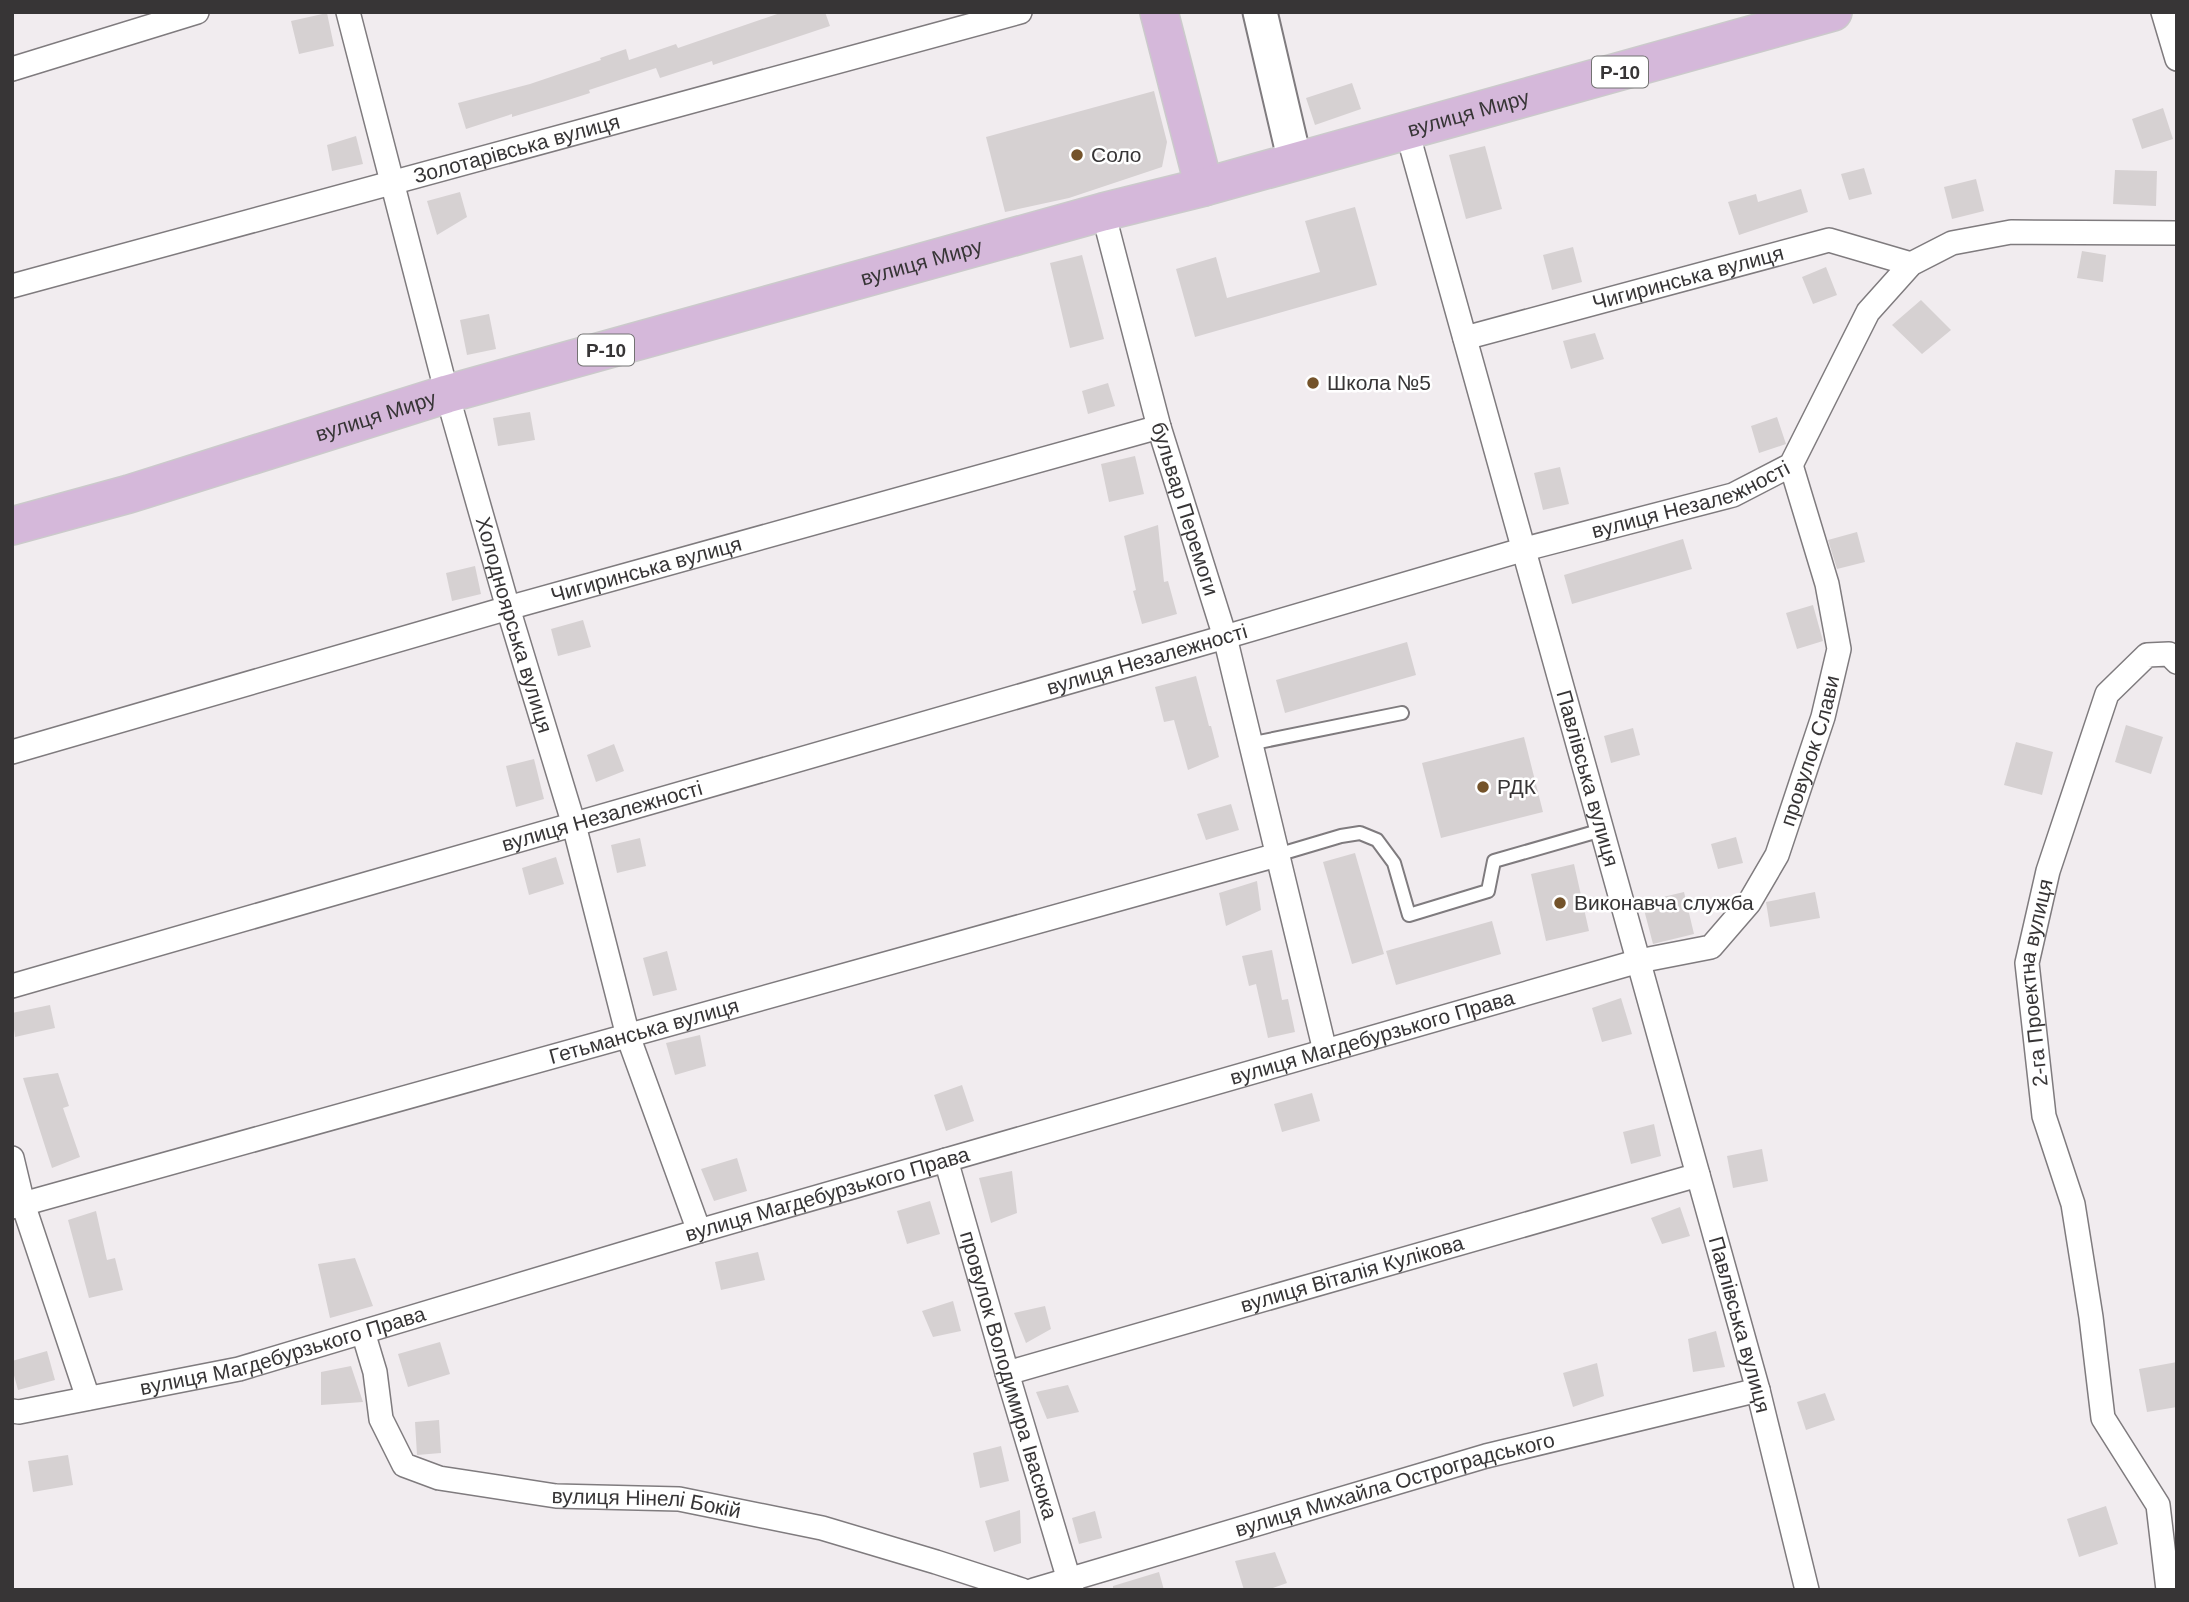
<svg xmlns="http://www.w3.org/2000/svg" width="2189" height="1602" font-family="Arial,sans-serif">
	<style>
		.building { fill: #d6d1d2 }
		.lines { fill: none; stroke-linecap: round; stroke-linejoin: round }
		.lane-casing { stroke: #7f7b7e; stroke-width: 16 }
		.street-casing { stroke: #7f7b7e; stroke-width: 26 }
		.secondary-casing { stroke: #7f7b7e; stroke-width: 37 }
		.primary-casing { stroke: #cbcacb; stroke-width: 40 }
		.lane { stroke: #fff; stroke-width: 12 }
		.street { stroke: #fff; stroke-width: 23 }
		.secondary { stroke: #fff; stroke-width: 33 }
		.primary { stroke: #d5b8da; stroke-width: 37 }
		.poi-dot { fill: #74532a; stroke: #fff; stroke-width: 2.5 }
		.labels { text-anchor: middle; stroke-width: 5; stroke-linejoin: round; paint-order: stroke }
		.shield { fill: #fff; stroke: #737272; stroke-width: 2 }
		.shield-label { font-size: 19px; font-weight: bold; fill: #373536 }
		.street-label { font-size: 21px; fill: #373536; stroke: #fff }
		.poi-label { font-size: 21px; fill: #373536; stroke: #fff; text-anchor: start }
	</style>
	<rect width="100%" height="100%" fill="#f1ecef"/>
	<path class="building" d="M783,12h42l5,14 -117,39 -1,-4 -52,17 -4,-10 -67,22 1,3 -25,8 -53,16v-3l-46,15 -8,-26 72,-19 71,-24 -1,-2 26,-9 3,11 47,-16 2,4z
		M327,13l7,33 -35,8 -8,-33z
		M1352,83l9,26 -46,16 -9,-27z
		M1154,91l13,51 -5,25 -93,31 -64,14 -19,-75z
		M2163,108l10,31 -31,10 -10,-30z
		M356,136l7,28 -31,7 -5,-26z
		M1485,146l17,63 -36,10 -17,-64z
		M1864,168l8,26 -23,6 -8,-26z
		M2115,170l42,1 -1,35 -43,-2z
		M1976,179l8,32 -32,8 -8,-32z
		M1801,189l7,23 -69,23 -11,-33 28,-8 2,8z
		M460,192l7,25 -30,18 -10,-34z
		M1355,207l22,78 -182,52 -19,-68 40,-12 11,41 93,-26 -15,-51z
		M1573,247l9,35 -30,8 -9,-35z
		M2082,251l24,4 -3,27 -26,-4z
		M1082,255l22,84 -34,9 -20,-85z
		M1826,267l11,28 -24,9 -11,-27z
		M1921,300l30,30 -29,24 -30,-29z
		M489,314l7,35 -29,6 -7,-35z
		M1595,333l9,26 -33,10 -8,-28z
		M1108,383l7,23 -27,8 -6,-23z
		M530,412l5,28 -37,6 -5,-28z
		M1777,417l9,27 -27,9 -8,-27z
		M1135,456l9,38 -35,8 -8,-38z
		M1560,467l9,37 -26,6 -9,-37z
		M1158,525l6,57 4,-1 9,33 -35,10 -9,-33 3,-1 -12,-54z
		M1857,532l8,30 -28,7 -9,-29z
		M1683,539l9,30 -120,35 -8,-29z
		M475,566l6,28 -29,7 -6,-28z
		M1813,605l10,36 -26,8 -11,-36z
		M583,620l8,27 -33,9 -7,-27z
		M1407,642l9,33 -131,38 -9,-33z
		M1196,676l13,50h2l8,31 -31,13 -14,-50 -10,2 -9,-35z
		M2126,725l37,12 -12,37 -36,-12z
		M1633,728l7,27 -29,8 -7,-27z
		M1524,737l19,75 -102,26 -19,-75z
		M2016,742l37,10 -11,43 -38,-10z
		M614,744l10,27 -28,11 -9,-27z
		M534,759l10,40 -28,8 -10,-41z
		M1231,804l8,26 -33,10 -9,-26z
		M1736,837l7,26 -25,6 -7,-25z
		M640,838l6,28 -29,7 -6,-28z
		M1355,853l29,101 -32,10 -29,-102z
		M556,857l8,27 -35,11 -7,-27z
		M1574,864l15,67 -43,10 -15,-67z
		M1257,881l4,29 -35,16 -7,-33z
		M1684,892l10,42 -41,10 -11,-42z
		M1815,892l5,26 -50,9 -4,-25z
		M1492,921l9,33 -105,31 -10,-34z
		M1272,950l10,50 6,-1 7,33 -27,6 -12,-54 -7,2 -7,-30z
		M667,951l10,39 -24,6 -10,-38z
		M1621,998l11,36 -30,8 -10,-34z
		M50,1005l5,23 -40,9 -3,-24z
		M700,1035l6,31 -31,9 -9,-32z
		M58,1073l11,33 -6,2 17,49 -28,11 -29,-90z
		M962,1085l12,36 -28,10 -12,-36z
		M1312,1093l8,28 -38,11 -8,-28z
		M1654,1124l7,32 -30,8 -8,-32z
		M1762,1149l6,32 -35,7 -6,-32z
		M737,1158l10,33 -33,10 -13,-32z
		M1012,1171l5,42 -26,10 -12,-45z
		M930,1201l10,33 -33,10 -10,-33z
		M1680,1207l10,29 -28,8 -11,-26z
		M96,1211l11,49 8,-2 8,32 -34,8 -21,-78z
		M758,1252l7,28 -44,10 -6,-28z
		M355,1258l18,48 -43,12 -12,-54z
		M953,1301l8,30 -28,6 -11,-26z
		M1045,1306l6,23 -25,14 -12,-30z
		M1716,1331l9,36 -32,5 -5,-33z
		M440,1342l10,32 -42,13 -10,-33z
		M47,1351l8,29 -37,10 -6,-22v-7z
		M2177,1362v45l-30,5 -8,-43z
		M1597,1363l7,33 -31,11 -10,-34z
		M351,1366l12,36 -42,3v-33z
		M1068,1385l11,27 -32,7 -11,-27z
		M1825,1393l10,27 -29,10 -9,-28z
		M439,1420l2,33 -24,2 -2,-33z
		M1001,1446l8,35 -29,7 -7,-35z
		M68,1455l5,30 -40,7 -5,-31z
		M2106,1506l12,38 -39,13 -12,-38z
		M1020,1510l1,33 -27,9 -9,-31z
		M1095,1511l7,27 -23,6 -7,-26z
		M1275,1552l12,31 -20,7h-23l-9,-29z
		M1159,1572l5,18h-51v-4z"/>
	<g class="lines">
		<defs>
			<path id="lane" d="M1249,744l153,-31
				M1277,855l64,-19 19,-3 17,7 17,23 15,52 79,-24 6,-30 108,-31"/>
			<g id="street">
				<path id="s1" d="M348,12l99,382 61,214 66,217 54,211 71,195"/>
				<path d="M2163,12l14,47"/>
				<path d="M12,69l185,-57"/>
				<path id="s2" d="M1407,131l351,1259 49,200"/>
				<path id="s3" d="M1103,212l56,215 66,210 100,414"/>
				<path id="s4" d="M12,286l1008,-274"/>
				<path id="s5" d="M1465,338l364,-98 82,24"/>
				<path id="s6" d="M12,752l496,-144 651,-181"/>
				<path id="s7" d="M12,986l1213,-349 300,-88 208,-54 58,-30 77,-153 43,-48 41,-21 59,-11 166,1"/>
				<path d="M12,1158l11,46 65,194"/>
				<path id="s8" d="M946,1160l61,213 65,217"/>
				<path id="s9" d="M12,1207l1265,-352"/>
				<path id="s10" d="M363,1332l12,40 6,47 23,46 35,13 117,18 123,3 143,29 114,34 86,28"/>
				<path id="s11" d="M1007,1373l691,-198"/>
				<path id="s12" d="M12,1411l7,1 220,-43 460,-138 940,-270 72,-14 38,-44 28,-48 46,-138 16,-68 -12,-65 -36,-119"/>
				<path id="s13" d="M1034,1590l452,-134 272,-66"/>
				<path id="s14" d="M2168,1590l-10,-85 -55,-87 -12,-101 -18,-113 -29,-88 -17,-153 21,-92 59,-177 40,-39 22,-1 8,8"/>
			</g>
			<path id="secondary" d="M1260,12l35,150"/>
			<g id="primary">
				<path d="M1159,12l45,175"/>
				<path id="s15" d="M12,526l117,-32 318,-100 656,-182 101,-25 629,-175"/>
			</g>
		</defs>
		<use href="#lane" class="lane-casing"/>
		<use href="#street" class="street-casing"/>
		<use href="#secondary" class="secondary-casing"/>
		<use href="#primary" class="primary-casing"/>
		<use href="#lane" class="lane"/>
		<use href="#street" class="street"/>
		<use href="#secondary" class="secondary"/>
		<use href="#primary" class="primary"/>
	</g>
	<g class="poi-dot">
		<circle cx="1077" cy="155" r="7"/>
		<circle cx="1313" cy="383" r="7"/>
		<circle cx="1483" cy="787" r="7"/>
		<circle cx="1560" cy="903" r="7"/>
	</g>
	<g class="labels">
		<g class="shield">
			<rect x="1592" y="56.5" width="56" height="31" rx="5"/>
			<rect x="578" y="334.5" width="56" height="31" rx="5"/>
		</g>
		<g class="shield-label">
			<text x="1620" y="79">Р-10</text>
			<text x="606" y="357">Р-10</text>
		</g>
		<g class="street-label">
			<text dy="7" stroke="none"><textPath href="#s15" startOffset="1514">вулиця Миру</textPath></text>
			<text dy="7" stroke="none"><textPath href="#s4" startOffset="523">Золотарівська вулиця</textPath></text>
			<text dy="7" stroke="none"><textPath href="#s15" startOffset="947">вулиця Миру</textPath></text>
			<text dy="7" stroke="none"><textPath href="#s5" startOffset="231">Чигиринська вулиця</textPath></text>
			<text dy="7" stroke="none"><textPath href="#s15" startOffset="380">вулиця Миру</textPath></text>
			<text dy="7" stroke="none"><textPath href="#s7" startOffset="1748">вулиця Незалежності</textPath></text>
			<text dy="7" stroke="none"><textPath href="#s3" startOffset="308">бульвар Перемоги</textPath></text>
			<text dy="7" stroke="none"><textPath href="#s6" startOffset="660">Чигиринська вулиця</textPath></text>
			<text dy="7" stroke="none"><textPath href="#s1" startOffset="635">Холодноярська вулиця</textPath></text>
			<text dy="7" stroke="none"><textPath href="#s7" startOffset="1181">вулиця Незалежності</textPath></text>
			<text dy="7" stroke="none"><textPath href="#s12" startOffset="1986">провулок Слави</textPath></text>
			<text dy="7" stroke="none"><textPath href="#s2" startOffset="672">Павлівська вулиця</textPath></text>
			<text dy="7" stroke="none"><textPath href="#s7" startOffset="614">вулиця Незалежності</textPath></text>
			<text dy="7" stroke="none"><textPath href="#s14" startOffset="632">2-га Проектна вулиця</textPath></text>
			<text dy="7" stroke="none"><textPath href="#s9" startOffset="656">Гетьманська вулиця</textPath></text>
			<text dy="7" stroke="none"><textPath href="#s12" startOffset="1412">вулиця Магдебурзького Права</textPath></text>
			<text dy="7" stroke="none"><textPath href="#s12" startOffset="845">вулиця Магдебурзького Права</textPath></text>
			<text dy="7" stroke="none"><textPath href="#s11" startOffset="359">вулиця Віталія Кулікова</textPath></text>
			<text dy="7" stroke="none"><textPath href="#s2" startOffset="1239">Павлівська вулиця</textPath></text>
			<text dy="7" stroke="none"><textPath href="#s12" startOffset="278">вулиця Магдебурзького Права</textPath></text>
			<text dy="7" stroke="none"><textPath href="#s8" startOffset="224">провулок Володимира Івасюка</textPath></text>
			<text dy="7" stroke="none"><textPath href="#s13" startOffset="376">вулиця Михайла Остроградського</textPath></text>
			<text dy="7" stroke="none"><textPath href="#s10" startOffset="387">вулиця Нінелі Бокій</textPath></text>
		</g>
		<g class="poi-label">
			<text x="1091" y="162">Соло</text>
			<text x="1327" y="390">Школа №5</text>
			<text x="1497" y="794">РДК</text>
			<text x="1574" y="910">Виконавча служба</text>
		</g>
	</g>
	<rect width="2189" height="1602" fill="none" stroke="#373536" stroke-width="28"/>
</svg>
